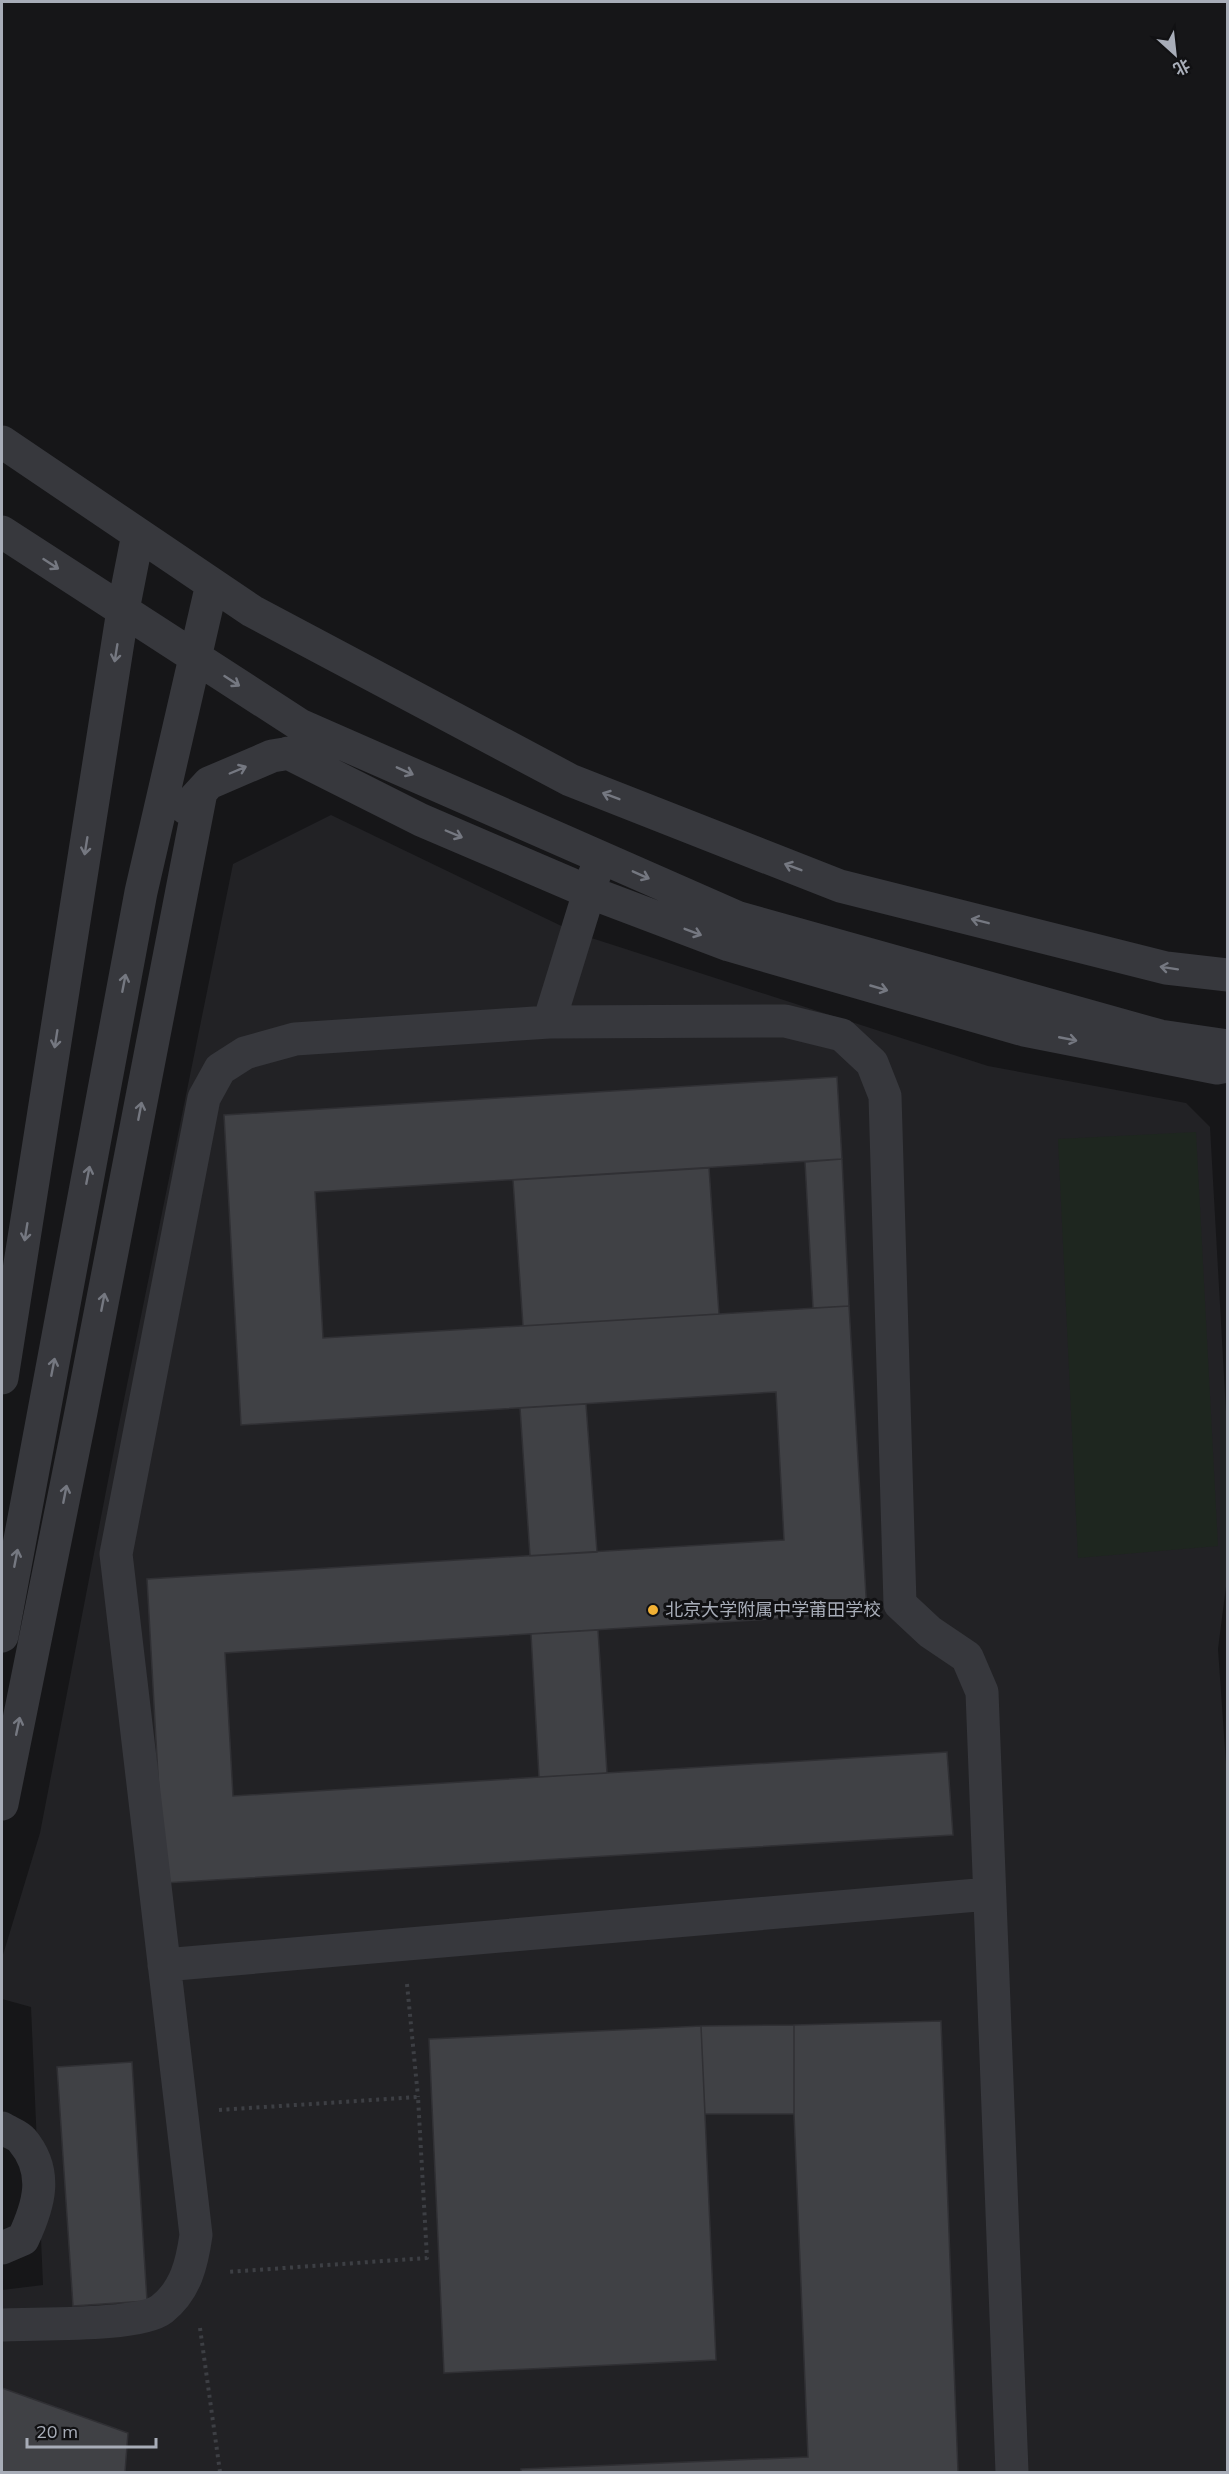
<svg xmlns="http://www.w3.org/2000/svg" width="1229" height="2474" font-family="Mulish,'Noto Sans SC',sans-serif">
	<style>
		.built { fill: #222225 }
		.green { fill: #1e261f }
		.building { fill: #404145; stroke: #303034; stroke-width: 1.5 }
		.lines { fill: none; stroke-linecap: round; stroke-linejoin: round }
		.path { stroke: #3d3f44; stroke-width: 4; stroke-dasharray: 3 4.5; stroke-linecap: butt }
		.minor { stroke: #37383d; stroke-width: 33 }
		.oneway { stroke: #757881 }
		.poi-dot { fill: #f2b134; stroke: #111113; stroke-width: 2 }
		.labels { text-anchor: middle; stroke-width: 6; stroke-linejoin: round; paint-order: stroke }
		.poi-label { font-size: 18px; fill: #a8adb8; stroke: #111113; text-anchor: start }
	</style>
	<rect width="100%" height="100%" fill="#161618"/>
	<path class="built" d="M331,815l245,118 412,133 198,37 24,24 18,320v124l-10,78 10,143 -1,680h-1225v-182l41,-5 -12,-278 -29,-8v-41l38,-125 78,-404 115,-565z"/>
	<path class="green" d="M1196,1132l22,414 -140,12 -20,-419z"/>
	<path class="building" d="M837,1077l5,82 -527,33 8,146 526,-32 18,307 -642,40 8,143 714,-44 6,83 -789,48 -17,-304 637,-39 -8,-148 -535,33 -17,-310z
		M842,1159l7,147 -36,2 -8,-146z
		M709,1168l10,146 -196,12 -10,-146z
		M586,1404l11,148 -67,4 -10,-148z
		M598,1630l9,143 -68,4 -8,-143z
		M941,2021l17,451h-437v-3l287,-12 -14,-343v-89z
		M794,2025v89h-89l-4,-88z
		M701,2026l15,334 -272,13 -15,-334z
		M132,2062l15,239 -74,5 -16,-239z
		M2,2388l126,45 -3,39h-123z"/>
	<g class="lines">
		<path class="path" d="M407,1984l11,113
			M219,2110l199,-13 9,161 -200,14
			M200,2328l20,144"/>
		<path class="minor" d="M2,442l250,169 318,169 270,106 326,82 62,7
			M2,532l298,193 439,193 421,118 68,10
			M288,753l133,67 168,72 140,53 295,85 193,38 11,-2
			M186,808l23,-25 63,-27 37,-6
			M549,1022l46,-149
			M2,1378l121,-768 15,-76
			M2,1636l139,-744 71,-308
			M2,1804l79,-392 120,-620
			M164,1965l825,-71
			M2,2128c6,4 16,7 20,12 27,32 17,65 1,99l-21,9
			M2,2325c33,-2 137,2 160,-16 24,-19 30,-46 34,-74l-80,-681 88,-456 16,-29 25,-16 50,-14 254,-17 236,-1 57,14 30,28 13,33 15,508 30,28 37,25 15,35 30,780"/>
	</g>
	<defs><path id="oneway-shaft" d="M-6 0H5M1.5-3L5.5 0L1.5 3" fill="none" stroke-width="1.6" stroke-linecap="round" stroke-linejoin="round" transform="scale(1.5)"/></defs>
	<g class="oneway">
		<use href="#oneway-shaft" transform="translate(51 564) rotate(33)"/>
		<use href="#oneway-shaft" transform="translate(116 653) rotate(99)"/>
		<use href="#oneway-shaft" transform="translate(232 681) rotate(33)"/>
		<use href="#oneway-shaft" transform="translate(238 770) rotate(-23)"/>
		<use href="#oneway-shaft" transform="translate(405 771) rotate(24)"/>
		<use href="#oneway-shaft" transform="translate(611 796) rotate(-159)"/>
		<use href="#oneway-shaft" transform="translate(454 834) rotate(23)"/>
		<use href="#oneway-shaft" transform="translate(86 846) rotate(99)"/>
		<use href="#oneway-shaft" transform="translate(793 867) rotate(-159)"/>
		<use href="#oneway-shaft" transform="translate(641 875) rotate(24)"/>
		<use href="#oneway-shaft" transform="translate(980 921) rotate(-166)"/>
		<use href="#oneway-shaft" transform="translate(693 932) rotate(21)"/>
		<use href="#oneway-shaft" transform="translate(1169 968) rotate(-171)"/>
		<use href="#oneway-shaft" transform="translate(124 983) rotate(-79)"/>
		<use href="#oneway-shaft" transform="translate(879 988) rotate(16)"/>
		<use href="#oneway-shaft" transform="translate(56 1039) rotate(99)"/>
		<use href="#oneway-shaft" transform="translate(1068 1039) rotate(11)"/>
		<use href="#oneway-shaft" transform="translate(140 1111) rotate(-79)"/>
		<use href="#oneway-shaft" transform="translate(88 1175) rotate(-79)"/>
		<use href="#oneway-shaft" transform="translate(26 1232) rotate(99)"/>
		<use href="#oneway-shaft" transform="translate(103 1302) rotate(-79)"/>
		<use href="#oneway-shaft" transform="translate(53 1367) rotate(-79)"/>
		<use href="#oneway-shaft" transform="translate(65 1494) rotate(-79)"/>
		<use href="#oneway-shaft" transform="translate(16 1558) rotate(-79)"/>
		<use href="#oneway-shaft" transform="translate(18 1726) rotate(-78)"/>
	</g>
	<circle class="poi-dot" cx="653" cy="1610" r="6"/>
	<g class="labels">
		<g class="poi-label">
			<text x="665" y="1616">北京大学附属中学莆田学校</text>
		</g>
	</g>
	<rect width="1229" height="2474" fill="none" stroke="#a8adb8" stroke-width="6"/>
	<g transform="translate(1175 54) rotate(153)" stroke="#111113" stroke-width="4.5" paint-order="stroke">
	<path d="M0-4.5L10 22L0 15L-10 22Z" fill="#a8adb8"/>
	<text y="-9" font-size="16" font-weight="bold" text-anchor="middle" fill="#a8adb8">北</text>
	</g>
	<path d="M27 2438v9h129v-9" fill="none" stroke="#a8adb8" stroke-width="3"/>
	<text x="36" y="2438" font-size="18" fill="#a8adb8" stroke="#111113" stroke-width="4.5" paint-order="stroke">20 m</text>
</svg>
